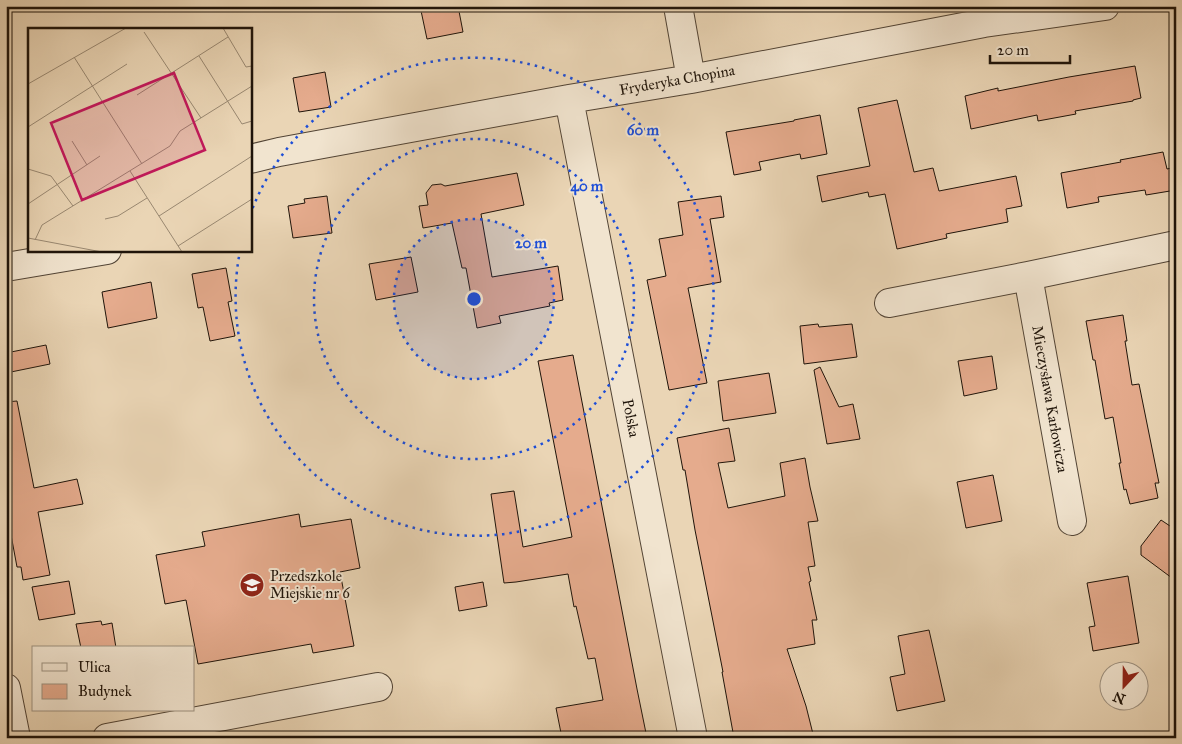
<svg xmlns="http://www.w3.org/2000/svg" width="1182" height="744" font-family="'IM FELL Great Primer',serif">
	<style>
		.building { fill: #e5ab8d; stroke: #1f140a }
		.lines { fill: none; stroke-linecap: round; stroke-linejoin: round }
		.minor-casing { stroke: #524435; stroke-width: 30 }
		.minor { stroke: #f1e4cf; stroke-width: 28 }
		.ring { fill: none; stroke: #1d4ed8; stroke-width: 2.5; stroke-dasharray: 2.5 5 }
		.labels { text-anchor: middle; stroke-width: 4; stroke-linejoin: round; paint-order: stroke }
		.street-label { font-size: 15px; fill: #1f140a; stroke: #f1e4cf }
		.poi-label { font-size: 15px; fill: #1f140a; stroke: #f1e4cf; text-anchor: start }
		.inset-road { fill: none; stroke: #998871; stroke-width: 1 }
		.view { fill: #c2185b; fill-opacity: 0.15; stroke: #c2185b; stroke-width: 2.5 }
		.inset-edge { fill: none; stroke: #1f140a; stroke-width: 2.5 }
		.centre { fill: #1d4ed8; stroke: #f1e4cf; stroke-width: 2.5 }
		.ring-label { font-size: 15px; text-anchor: middle; font-weight: bold; fill: #1d4ed8; stroke: #f1e4cf; stroke-width: 4; stroke-linejoin: round; paint-order: stroke }
	</style>
	<rect width="100%" height="100%" fill="#ead5b5"/>
	<filter id="stains"><feTurbulence type="fractalNoise" baseFrequency=".004" numOctaves="4"/><feColorMatrix values="0 0 0 0 .2 0 0 0 0 .09 0 0 0 0 .02 0 0 0 .5 -.17"/></filter>
	<radialGradient id="worn" r=".72"><stop offset=".6" stop-color="#630" stop-opacity="0"/><stop offset="1" stop-color="#630" stop-opacity=".3"/></radialGradient>
	<path class="building" d="M420,6h38l5,26 -36,7z
		M1135,66l6,32 -8,2v1l-58,10 1,3 -38,7 -1,-6 -66,14 -6,-33 33,-8v3l71,-14z
		M325,72l6,35 -32,5 -6,-34z
		M897,100l17,72 19,-4 6,23 77,-15 6,30 -16,3 2,13 -62,12 1,4 -50,11 -12,-55 -16,3 -1,-5 -46,10 -5,-26 53,-10 -12,-58z
		M820,115l7,39 -26,5 -1,-5 -41,8 2,8 -27,5 -8,-43 68,-11v-1z
		M1163,152l4,17 9,-2v23l-30,5 -1,-5 -47,7 1,5 -32,6 -6,-35 60,-11 -1,-2z
		M517,173l7,32 -43,9 11,63 66,-11 5,34 -14,3 1,3 -51,10 2,7 -24,5 -11,-60h-4l-10,-45 -29,5 -4,-22 9,-1 -2,-12 6,-8 9,-1 4,2z
		M327,196l5,37 -39,5 -5,-32 17,-3 -1,-4z
		M721,196l3,21 -14,2 11,63 -33,6 19,95 -38,7 -22,-110 19,-4 -7,-37 24,-4 -5,-33z
		M411,257l7,35 -42,8 -7,-36z
		M226,268l6,33 -4,1 7,34 -25,5 -7,-34 -5,1 -6,-34z
		M151,282l6,36 -49,10 -6,-36z
		M1123,315l4,26h-2l7,44 7,-1 20,99h-4l3,15 -28,6 -4,-15 -2,1 -5,-27h2l-8,-46 -8,2 -10,-59h-2l-7,-39z
		M818,324l1,3 33,-3 5,33 -53,7 -4,-38z
		M46,345l4,19 -44,9v-20z
		M573,355l64,334 10,49h-85l-6,-30 47,-8 -8,-42 -7,1 -12,-53 -2,1 -6,-33 -52,8 -12,1 -13,-89 23,-3 9,56 49,-10 -34,-176z
		M992,356l5,33 -33,7 -6,-35z
		M820,367l19,40 14,-3 7,35 -33,5 -13,-74z
		M769,373l7,40 -53,8 -5,-40z
		M17,401l17,87 43,-9 6,25 -45,8 12,63 -27,5 -2,-13h-4l-11,-59v-106z
		M729,428l6,33 -17,2 10,45 57,-12 -5,-33 25,-5 5,29 8,34 -10,1 7,44 -7,1 3,14 -2,1 8,38h-5l3,24 -28,5 19,57 8,32h-80l-12,-66h1l-28,-142 -10,-60h-2l-6,-32z
		M993,475l9,46 -36,7 -9,-46z
		M299,514l2,13 50,-8 9,49 -20,4 14,74 -41,7 -2,-9 -113,20 -12,-64 -21,4 -9,-49 49,-9 -3,-14z
		M1161,520l15,10v51l-35,-26v-9z
		M1128,576l11,67 -46,8 -4,-24 6,-1 -8,-43z
		M69,581l6,33 -36,6 -7,-33z
		M483,582l4,24 -28,5 -4,-24z
		M101,621l1,4 10,-2 4,25h-35l-5,-24z
		M929,630l16,71 -48,10 -7,-34 15,-3 -7,-38z"/>
	<g class="lines">
		<defs>
			<path id="minor" d="M678,6l13,73
				M569,99l124,639
				M250,159l29,-7 290,-53 122,-20 293,-56 121,-17
				M6,267l101,-17
				M1028,276l44,245
				M889,303l139,-27 148,-31
				M6,688l10,50
				M107,738l271,-51"/>
		</defs>
		<use href="#minor" class="minor-casing"/>
		<use href="#minor" class="minor"/>
	</g>
	<circle cx="474" cy="299" r="80" fill="#1d4ed8" fill-opacity=".12"/>
	<g class="ring">
		<circle cx="474" cy="299" r="80"/>
		<circle cx="474" cy="299" r="160"/>
		<path d="M250 215A239 239 0 1 1 240 251"/>
	</g>
	<defs>
		<symbol id="school-disc" viewBox="-11 -11 22 22"><circle r="9.5" fill="#8f2418" stroke="#f1e4cf"/><path d="M0-5L7-2L0 1L-7-2ZM-4 1L0 2.5L4 1V4Q0 6-4 4Z" fill="#fff"/></symbol>
	</defs>
	<g fill-rule="evenodd">
		<use href="#school-disc" x="238" y="571" width="28" height="28"/>
	</g>
	<g class="labels">
		<g class="street-label">
			<text transform="translate(677 80) rotate(-10)" y="5">Fryderyka Chopina</text>
			<text transform="translate(1050 399) rotate(80)" y="5">Mieczysława Karłowicza</text>
			<text transform="translate(631 418) rotate(79)" y="5">Polska</text>
		</g>
		<g class="poi-label">
			<text x="270" y="581">Przedszkole<tspan x="270" dy="17">Miejskie nr 6</tspan></text>
		</g>
	</g>
	<g transform="translate(28 28)">
		<rect width="224" height="224" fill="#ead5b5"/>
		<path class="inset-road" d="M195,0l23,39 6,-1M116,4l57,86M171,28l43,68 10,-3M46,29l68,107M0,56l98,-56M109,67l91,-58M0,99l99,-63M44,113l15,24M0,141l23,7 22,30M102,143l52,81M0,176l72,-48M131,188l93,-60M77,191l13,-3 29,-18M0,210l74,14M7,212l7,-15 128,-79 10,-15 72,-45M150,218l74,-47"/>
		<path class="view" d="M146,45l31,77 -123,50 -31,-77z"/>
		<rect width="224" height="224" class="inset-edge"/>
	</g>
	<circle cx="474" cy="299" r="8" class="centre"/>
	<g class="ring-label">
		<text x="643" y="135">60 m</text>
		<text x="587" y="191">40 m</text>
		<text x="531" y="248">20 m</text>
	</g>
	<rect width="1182" height="744" fill="none" stroke="#ead5b5" stroke-width="25"/>
	<rect x="8" y="8" width="1167" height="729" fill="none" stroke="#1f140a" stroke-width="2.5"/>
	<rect x="12" y="12" width="1157" height="719" fill="none" stroke="#1f140a"/>
	<rect x="32" y="646" width="162" height="65" fill="#f1e4cf" stroke="#9d9180"/>
	<rect x="42" y="663" width="25" height="8" fill="#f1e4cf" stroke="#9d9180"/>
	<text x="78" y="672" font-size="15" fill="#1f140a">Ulica</text>
	<rect x="42" y="684" width="25" height="15" fill="#e5ab8d" stroke="#9d9180"/>
	<text x="78" y="696" font-size="15" fill="#1f140a">Budynek</text>
	<g transform="translate(1124 686) rotate(202)"><circle r="24" fill="#f1e4cf" stroke="#9d9180"/>
	<path d="M0-4L9 19L0 12L-9 19Z" fill="#8f2418"/>
	<text y="-8" font-size="14" font-weight="bold" text-anchor="middle" fill="#1f140a">N</text>
	</g>
	<path d="M990 55v8h80v-8" fill="none" stroke="#1f140a" stroke-width="2.5"/>
	<text x="997" y="55" font-size="15" fill="#1f140a" stroke="#f1e4cf" stroke-width="4" paint-order="stroke">20 m</text>
	<rect width="100%" height="100%" filter="url(#stains)"/>
	<rect width="100%" height="100%" fill="url(#worn)"/>
</svg>
